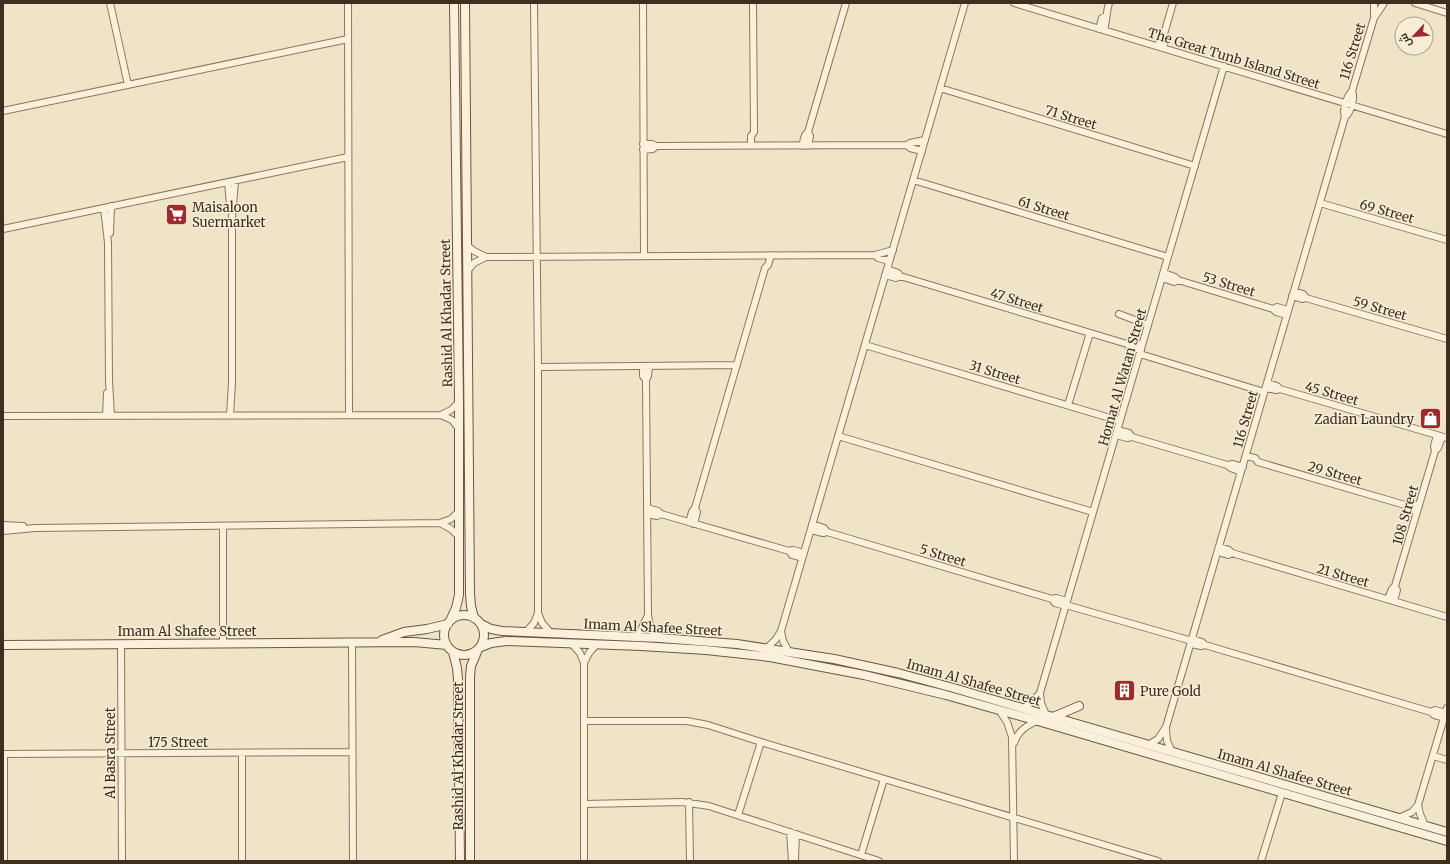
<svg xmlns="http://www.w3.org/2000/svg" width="1450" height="864" font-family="Merriweather,Cairo,serif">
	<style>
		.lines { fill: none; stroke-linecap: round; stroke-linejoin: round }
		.street-casing { stroke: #8d765c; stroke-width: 8 }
		.secondary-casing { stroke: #6f573f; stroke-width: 10 }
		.street { stroke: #faf1dc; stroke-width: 6 }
		.secondary { stroke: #faf1dc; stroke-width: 8 }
		.labels { text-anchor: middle; stroke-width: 3; stroke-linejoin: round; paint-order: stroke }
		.street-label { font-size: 13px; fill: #3d2e20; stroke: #f7eed8 }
		.poi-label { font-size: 13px; fill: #3d2e20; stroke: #f7eed8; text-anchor: start }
	</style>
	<rect width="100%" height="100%" fill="#f0e4c8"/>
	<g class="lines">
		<defs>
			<path id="street" d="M110,3l18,82
				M348,3l1,412
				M534,3l4,364v246l4,10 9,10
				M643,3l1,253
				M1014,3l433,131
				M1415,3l32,10
				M1374,15v-12
				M1099,29l3,-11 4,-2
				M1104,30c3,-10 2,-17 5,-27
				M1158,46l3,-10 3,-2 9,-31
				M1163,48l3,-11 -2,-3
				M940,88l255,78
				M3,111l345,-72
				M1345,117c-3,-7 2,-21 7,-26l22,-73 10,-15
				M808,132l2,4 -2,10
				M643,144h9l4,2 251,-1 3,-2 15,-3
				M751,145v-9l3,-4 -1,-129
				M907,145l3,3 12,3
				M802,146l3,-11 3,-3 38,-129
				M643,150l10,-1 3,-3
				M913,180l255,77
				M228,182l2,23
				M1320,203l127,37
				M104,208l4,35 1,137 2,36
				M3,229l345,-72
				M110,233l1,-27
				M467,245l7,6 12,6 389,-2 18,-5
				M875,255l3,3 11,3
				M887,269l11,4 2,3 227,68 3,3 11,3
				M468,270l6,-7 12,-6
				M1164,273l11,4 3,3 95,29 3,3 11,3
				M885,275l11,3 4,-2
				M1162,278l12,4 4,-2
				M1294,291l9,3 3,4 141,41
				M1292,296l10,3 4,-1
				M1273,309l4,-2 11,3
				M1119,314l29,11
				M1127,344l4,-2 11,3
				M865,345l255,76
				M1140,354l124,38
				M643,366v10l3,4 2,236 3,13 9,9
				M538,367l199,-2
				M646,380l2,-4 1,-10
				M1267,383l10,3 3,3 167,49
				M1266,388l10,2 4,-1
				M1068,405l22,-72
				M230,415l2,-32v-166l3,-36
				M441,415l10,-5 8,-8
				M3,416l438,-1 11,5 7,9
				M106,416l1,-23
				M1117,430l12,3 3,4 95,28 4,3 10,4
				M1116,435l11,3 5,-1
				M838,436l255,76
				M1435,451l3,-3 4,-11
				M1246,456l9,2 3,4 147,43 3,3 9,4
				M1227,465l6,-1 10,3
				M1405,505l4,-2 10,3
				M647,508l11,3 3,3 128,37 3,4 10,3
				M647,514l10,2 4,-2
				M689,522l3,-10 3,-4 70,-240 3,-3 3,-10
				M440,523l11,6 8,8
				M694,524l3,-12 -2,-4
				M812,524l12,4 3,4 225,67 3,4 11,3
				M3,525l20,1
				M223,526v117
				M811,530l12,3 4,-1
				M3,531l32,-3 405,-5 11,-4 8,-8
				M1220,547l9,3 3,3 215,64
				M789,551l4,-1 11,3
				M1218,552l10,3 4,-2
				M1052,599l4,-1 11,3
				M1388,599l4,-10 3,-3
				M1394,601l3,-11 -2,-4 40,-135 -1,-5 3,-11
				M1066,605l126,36
				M781,631l2,10 6,11
				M526,632l8,-9 4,-10
				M635,638l7,-10 5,-11
				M1193,639l9,3 3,3 226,67 3,3 10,3
				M352,642l1,219
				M121,644l1,217
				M572,644l8,9 4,10v198
				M1191,644l10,2 4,-1
				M767,648l9,-9 5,-8 184,-628
				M584,663l5,-10 7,-8
				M1024,708l9,-7 7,-8
				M999,710l8,12 5,15 2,124
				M1431,712l4,-2 11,3
				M1046,715l-5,-12 -1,-10 184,-627
				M584,721h103l21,4 53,17 397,119
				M1166,729l1,12 5,11
				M1014,743c4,-12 12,-18 24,-22
				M1148,745l10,-6 8,-12 179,-610c6,-5 10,-20 7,-26
				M242,753v108
				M3,754l349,-2
				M4,754v107
				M1433,756l14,4
				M689,802l1,59
				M584,804l98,-2 27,4 170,55
				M738,815l23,-73
				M1399,818l13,-6 6,-7
				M1425,826l-5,-12 -2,-9 29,-97
				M790,832l2,29
				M861,855l23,-76
				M795,859l1,-25
				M1261,861l21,-68"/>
			<path id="secondary" d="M465,3l5,591 1,12 3,12
				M444 635a20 20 0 1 1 40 0a20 20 0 1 1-40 0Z
				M450,621l6,-13 3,-13v-193l-5,-399
				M481,624l10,5 11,2 158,7 77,6 97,15 64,14 52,14 497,145
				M382,640l22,-8 23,-3 21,-5
				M3,645l411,-3 33,3
				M481,647l10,-4 15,-2 135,5 65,4 64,7 94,18 82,20 92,26 409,120
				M453,652l4,16 1,11 2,182
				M1053,717l26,-11
				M470,861v-184l1,-11 6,-14"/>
		</defs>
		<use href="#street" class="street-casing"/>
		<use href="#secondary" class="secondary-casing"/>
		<use href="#street" class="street"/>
		<use href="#secondary" class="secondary"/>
	</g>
	<defs>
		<symbol id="supermarket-square" viewBox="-11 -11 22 22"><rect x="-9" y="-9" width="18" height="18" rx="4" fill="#9e2a2b" stroke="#f7eed8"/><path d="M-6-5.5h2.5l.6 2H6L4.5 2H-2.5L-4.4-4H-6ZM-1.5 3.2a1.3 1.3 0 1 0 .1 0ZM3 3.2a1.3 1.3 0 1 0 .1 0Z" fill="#fff"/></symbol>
		<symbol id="shop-square" viewBox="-11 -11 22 22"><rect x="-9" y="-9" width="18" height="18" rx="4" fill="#9e2a2b" stroke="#f7eed8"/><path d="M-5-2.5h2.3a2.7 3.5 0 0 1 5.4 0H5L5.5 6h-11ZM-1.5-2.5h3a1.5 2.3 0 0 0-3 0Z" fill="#fff"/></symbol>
		<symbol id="building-square" viewBox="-11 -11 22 22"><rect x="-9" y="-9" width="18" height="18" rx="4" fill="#9e2a2b" stroke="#f7eed8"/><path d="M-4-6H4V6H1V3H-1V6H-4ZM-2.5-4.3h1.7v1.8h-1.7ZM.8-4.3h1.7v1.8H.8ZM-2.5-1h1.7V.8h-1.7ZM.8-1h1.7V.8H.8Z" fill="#fff"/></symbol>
	</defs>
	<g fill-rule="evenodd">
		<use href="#supermarket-square" x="164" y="202" width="25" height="25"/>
		<use href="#shop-square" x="1418" y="406" width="25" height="25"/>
		<use href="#building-square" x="1112" y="678" width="25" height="25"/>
	</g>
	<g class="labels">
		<g class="street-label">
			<text transform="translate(1352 51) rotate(-73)" y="5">116 Street</text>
			<text transform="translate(1234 58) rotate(17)" y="5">The Great Tunb Island Street</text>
			<text transform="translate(1071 117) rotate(17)" y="5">71 Street</text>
			<text transform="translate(1044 208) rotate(17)" y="5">61 Street</text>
			<text transform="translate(1387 211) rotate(16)" y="5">69 Street</text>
			<text transform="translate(1229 284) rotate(17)" y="5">53 Street</text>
			<text transform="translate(1017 300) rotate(17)" y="5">47 Street</text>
			<text transform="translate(1380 308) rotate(16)" y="5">59 Street</text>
			<text transform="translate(446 313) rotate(-91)" y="5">Rashid Al Khadar Street</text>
			<text transform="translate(995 372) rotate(17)" y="5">31 Street</text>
			<text transform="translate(1122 377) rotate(-74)" y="5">Homat Al Watan Street</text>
			<text transform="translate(1332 393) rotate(16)" y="5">45 Street</text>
			<text transform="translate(1245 419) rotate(-74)" y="5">116 Street</text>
			<text transform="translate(1335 473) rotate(16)" y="5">29 Street</text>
			<text transform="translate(1405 515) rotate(-74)" y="5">108 Street</text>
			<text transform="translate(943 555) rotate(17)" y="5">5 Street</text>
			<text transform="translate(1343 575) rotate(16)" y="5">21 Street</text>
			<text transform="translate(653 627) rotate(3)" y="5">Imam Al Shafee Street</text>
			<text x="187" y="636">Imam Al Shafee Street</text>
			<text transform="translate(974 682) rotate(16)" y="5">Imam Al Shafee Street</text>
			<text x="178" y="747">175 Street</text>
			<text transform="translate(110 753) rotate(-90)" y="5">Al Basra Street</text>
			<text transform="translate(458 756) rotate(-90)" y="5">Rashid Al Khadar Street</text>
			<text transform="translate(1285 772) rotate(16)" y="5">Imam Al Shafee Street</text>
		</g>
		<g class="poi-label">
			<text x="192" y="212">Maisaloon<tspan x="192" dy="15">Suermarket</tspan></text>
			<text x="1414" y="424" text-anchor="end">Zadian Laundry</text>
			<text x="1140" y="696">Pure Gold</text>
		</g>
	</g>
	<rect width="1450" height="864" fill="none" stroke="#3d2e20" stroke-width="8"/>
	<g transform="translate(1414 36) rotate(244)"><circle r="19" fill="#f7eed8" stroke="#ada18e"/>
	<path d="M0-3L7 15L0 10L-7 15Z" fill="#9e2a2b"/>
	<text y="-6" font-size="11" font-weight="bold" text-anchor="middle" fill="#3d2e20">ش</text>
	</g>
</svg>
